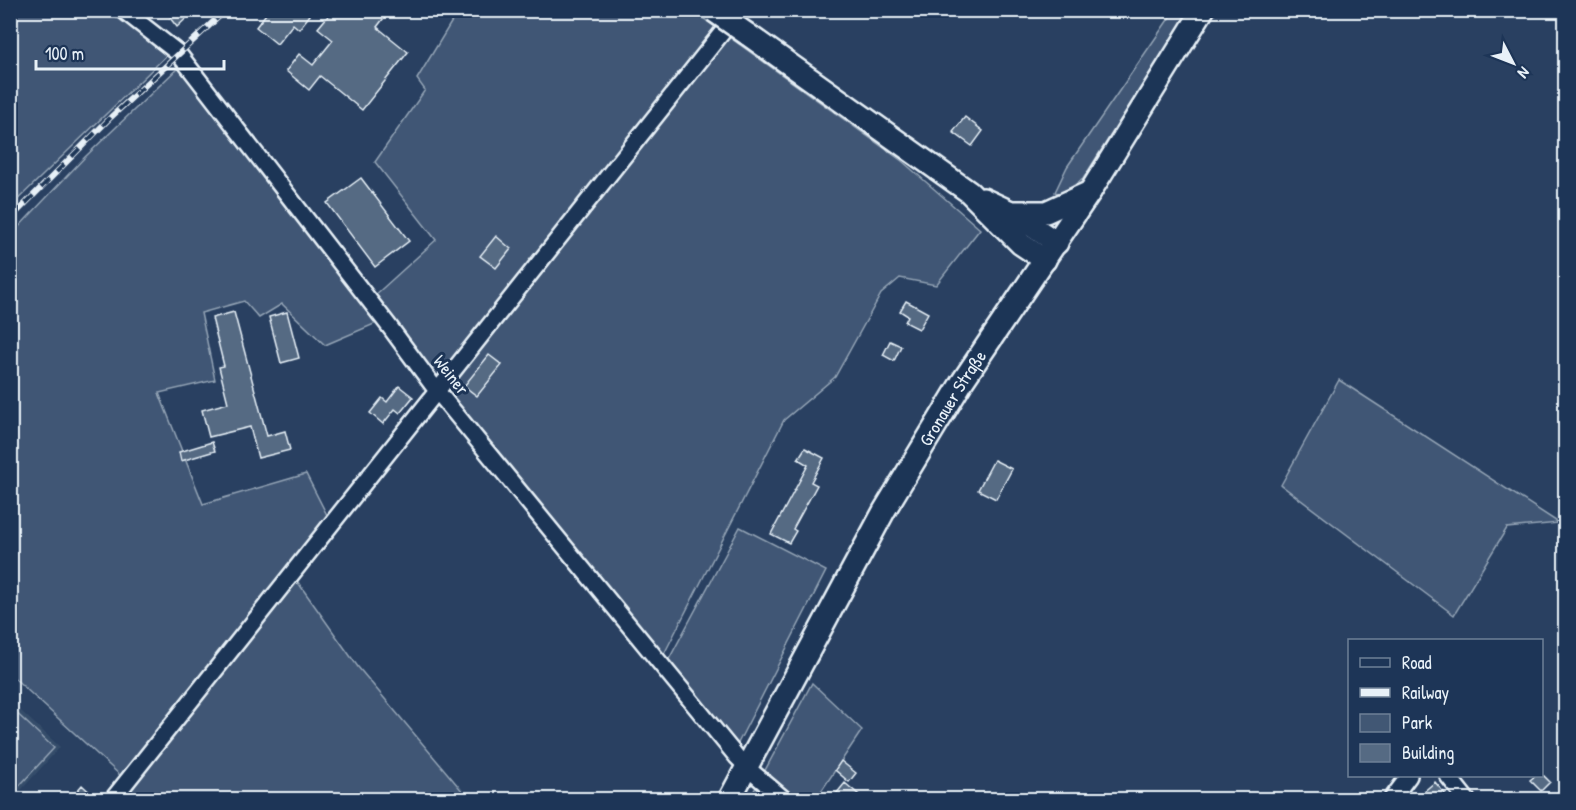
<svg xmlns="http://www.w3.org/2000/svg" width="1576" height="810" font-family="'Patrick Hand',sans-serif">
	<style>
		.built { fill: #364d6b }
		.green { fill: #415774; stroke: #94a4b6; stroke-width: 1.5 }
		.building { fill: #556a83; stroke: #e8f1f8; stroke-width: 1.5 }
		.lines { fill: none; stroke-linecap: round; stroke-linejoin: round }
		.minor-casing { stroke: #e8f1f8; stroke-width: 20 }
		.secondary-casing { stroke: #e8f1f8; stroke-width: 26 }
		.minor { stroke: #1d3557; stroke-width: 15 }
		.secondary { stroke: #1d3557; stroke-width: 21 }
		.rail-casing { stroke: #e8f1f8; stroke-width: 6 }
		.rail { stroke: #1d3557; stroke-width: 4; stroke-dasharray: 11; stroke-linecap: butt }
		.secondary-bridge-casing { stroke: #e8f1f8; stroke-width: 26; stroke-linecap: butt }
		.secondary-bridge { stroke: #1d3557; stroke-width: 21 }
		.labels { text-anchor: middle; stroke-width: 6; stroke-linejoin: round; paint-order: stroke }
		.street-label { font-size: 18px; fill: #e8f1f8; stroke: #1d3557 }
	</style>
	<rect width="100%" height="100%" fill="#294061"/>
	<filter id="ink" filterUnits="userSpaceOnUse"><feTurbulence type="fractalNoise" baseFrequency=".0167" numOctaves="2"/><feDisplacementMap in="SourceGraphic" scale="12" xChannelSelector="R" yChannelSelector="G"/><feConvolveMatrix kernelMatrix="1 2 1 2 8 2 1 2 1" color-interpolation-filters="sRGB"/></filter>
	<g filter="url(#ink)">
		<path class="built" d="M10,701l50,46 -48,53 -2,-1z"/>
		<path class="green" d="M11,11h102l56,42 -158,153z
			M458,11h235l209,150 78,68 -44,56 -36,-7 -19,16 -46,83 -51,43 -121,236 -220,-264 -4,-12 -66,-83 63,-57 -61,-78 50,-72 -8,-11z
			M1174,11h15l-106,168 -22,15 -6,-2 12,-25z
			M180,66l57,77 142,179 -54,23 -43,-41 -23,14 -15,-17 -43,12 14,67 -56,13 44,111 103,-30 22,43 -206,260 -111,-102 -1,-439 75,-79z
			M1339,380l220,143 -52,5 -53,87 -173,-130z
			M740,527l86,44 -90,176 -69,-84z
			M297,581l61,86 111,132 -348,1z
			M812,683l50,47 -46,69h-19l-17,-11 -7,11 -24,1z
			M10,707l44,41 -43,47h-1z"/>
		<path class="building" d="M178,10h17l-18,17 -7,-9z
			M269,10h35l6,5 -11,14 -6,-5 -16,20 -21,-17z
			M333,10h57l-13,17 31,25 -46,58 -42,-34 -11,14 -23,-19 13,-17 14,11 20,-25 -15,-12z
			M965,117l18,14 -11,15 -19,-14z
			M361,178l48,63 -34,26 -48,-64z
			M496,236l15,13 -15,19 -16,-12z
			M906,301l22,12 -9,16 -14,-7 3,-6 -8,-5z
			M234,312l33,124 18,-5 5,19 -32,8 -8,-31 -41,10 -7,-27 26,-7 -9,-36 5,-1 -12,-48z
			M287,312l12,46 -18,5 -12,-46z
			M890,341l11,5 -7,15 -11,-6z
			M489,355l13,10 -25,31 -13,-10z
			M399,386l14,11 -13,16 -5,-4 -12,15 -13,-11 12,-15 5,4z
			M212,442l3,9 -34,10 -2,-9z
			M805,448l19,10 -13,24 6,3 -24,44 3,2 -7,12 -18,-9 37,-69 -10,-6z
			M994,460l18,9 -16,30 -18,-9z
			M841,761l15,12 -7,9 -14,-12z
			M1535,776h9l6,6 -9,9 -11,-11z
			M1435,782l15,18h-36z
			M845,783l20,17h-34z
			M82,785l16,15h-29z"/>
		<g class="lines">
			<defs>
				<path id="minor" d="M123,10l55,43 211,273 48,65 300,366 15,15 33,28
					M1448,776l19,24
					M112,800l628,-790
					M1391,800l18,-24"/>
				<g id="secondary">
					<path d="M747,34l222,158 52,52 24,16"/>
					<path d="M983,199l28,13 46,31"/>
					<path d="M1011,212h35l44,-20"/>
					<path id="s1" d="M729,800l155,-289 78,-129 128,-190 113,-182"/>
				</g>
			</defs>
			<use href="#minor" class="minor-casing"/>
			<use href="#secondary" class="secondary-casing"/>
			<use href="#minor" class="minor"/>
			<use href="#secondary" class="secondary"/>
			<defs>
				<path id="rail" d="M10,219l101,-102 115,-107"/>
			</defs>
			<use href="#rail" class="rail-casing"/>
			<use href="#rail" class="rail"/>
			<defs>
				<path id="secondary-bridge" d="M714,11l33,23"/>
			</defs>
			<use href="#secondary-bridge" class="secondary-bridge-casing"/>
			<use href="#secondary-bridge" class="secondary-bridge"/>
		</g>
	</g>
	<g class="labels">
		<g class="street-label">
			<text transform="translate(451 375) rotate(52)" y="6">Weiner</text>
			<text dy="6" stroke="none"><textPath href="#s1" startOffset="460">Gronauer Straße</textPath></text>
		</g>
	</g>
	<rect width="1576" height="810" fill="none" stroke="#1d3557" stroke-width="36"/>
	<rect x="18" y="18" width="1540" height="774" fill="none" stroke="#e8f1f8" stroke-width="2" filter="url(#ink)"/>
	<rect x="1348" y="639" width="195" height="138" fill="#1d3557" stroke="#6e8097" stroke-width="1.5"/>
	<rect x="1360" y="658" width="30" height="9" fill="#1d3557" stroke="#6e8097" stroke-width="1.5"/>
	<text x="1402" y="669" font-size="18" fill="#e8f1f8">Road</text>
	<rect x="1360" y="688" width="30" height="9" fill="#e8f1f8" stroke="#6e8097" stroke-width="1.5"/>
	<text x="1402" y="699" font-size="18" fill="#e8f1f8">Railway</text>
	<rect x="1360" y="714" width="30" height="18" fill="#415774" stroke="#6e8097" stroke-width="1.5"/>
	<text x="1402" y="729" font-size="18" fill="#e8f1f8">Park</text>
	<rect x="1360" y="744" width="30" height="18" fill="#556a83" stroke="#6e8097" stroke-width="1.5"/>
	<text x="1402" y="759" font-size="18" fill="#e8f1f8">Building</text>
	<g transform="translate(1513 63) rotate(132)" stroke="#1d3557" stroke-width="4.5" paint-order="stroke">
	<path d="M0-4.5L10 22L0 15L-10 22Z" fill="#e8f1f8"/>
	<text y="-9" font-size="16" font-weight="bold" text-anchor="middle" fill="#e8f1f8">N</text>
	</g>
	<path d="M36 60v9h188v-9" fill="none" stroke="#e8f1f8" stroke-width="3"/>
	<text x="45" y="60" font-size="18" fill="#e8f1f8" stroke="#1d3557" stroke-width="4.5" paint-order="stroke">100 m</text>
</svg>
